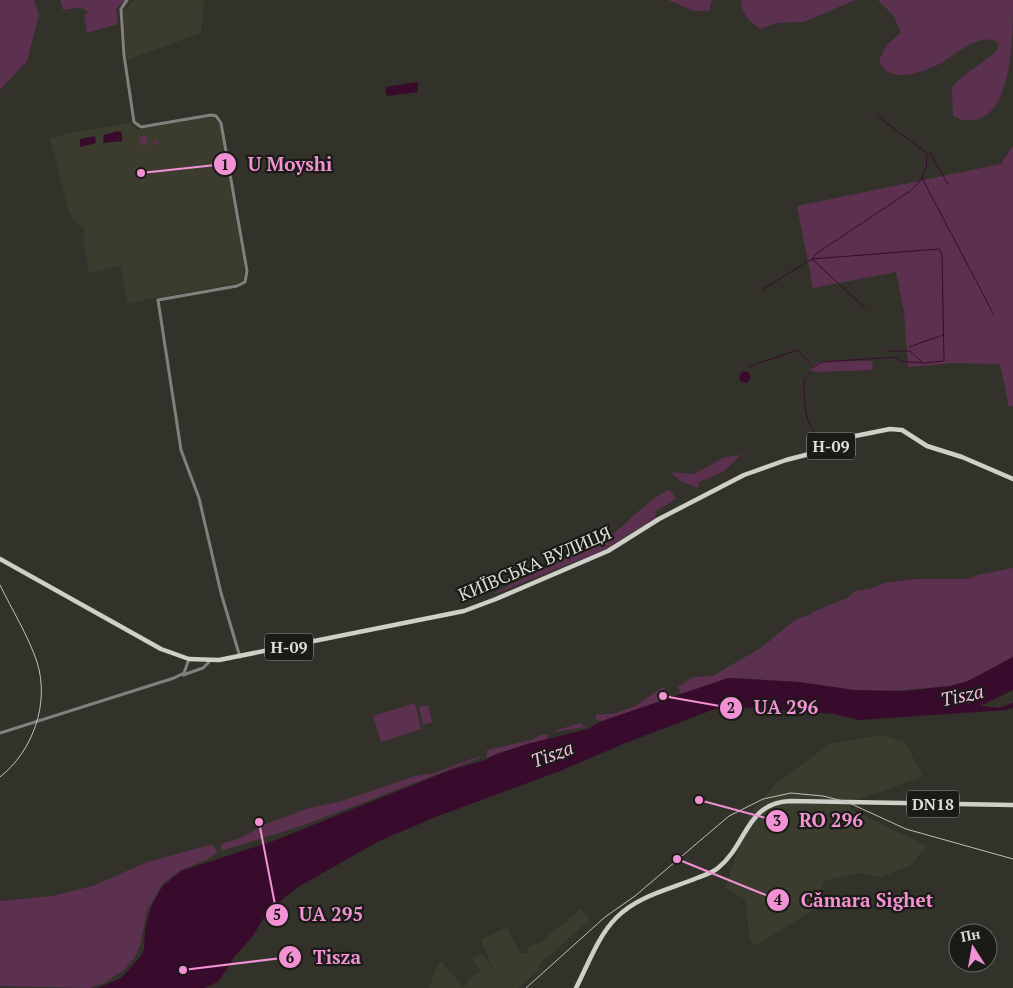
<svg xmlns="http://www.w3.org/2000/svg" width="1013" height="988" font-family="'PT Serif',serif">
	<style>
		.built { fill: #3b3c2e }
		.green { fill: #5c314f }
		.water { fill: #380b2d }
		.lines { fill: none; stroke-linecap: round; stroke-linejoin: round }
		.stream { stroke: #380b2d; stroke-width: 1 }
		.minor { stroke: #80807c; stroke-width: 3 }
		.major { stroke: #cecfc6; stroke-width: 4.5 }
		.rail { stroke: #c0c0bb; stroke-width: 1 }
		.labels { text-anchor: middle; stroke-width: 4.5; stroke-linejoin: round; paint-order: stroke }
		.shield { fill: #1a1a16; stroke: #a2a29e; stroke-width: 1 }
		.shield-label { font-size: 16px; font-weight: bold; fill: #ddddd8 }
		.street-label { font-size: 18px; fill: #ddddd8; stroke: #1a1a16 }
		.water-label { font-size: 19px; font-style: italic; fill: #f8b9e3; stroke: #1a1a16 }
		.leader { fill: none; stroke: #f391d5; stroke-width: 2 }
		.callout-dot { fill: #f391d5; stroke: #1a1a16; stroke-width: 2 }
		.mark-label { font-size: 15px; text-anchor: middle; font-weight: bold; fill: #111 }
		.callout-label { font-size: 19px; text-anchor: middle; font-weight: bold; fill: #f391d5; stroke: #1a1a16; stroke-width: 4.5; stroke-linejoin: round; paint-order: stroke }
	</style>
	<rect width="100%" height="100%" fill="#32322a"/>
	<path class="built" d="M134,0h70l-3,33 -74,27 -4,-49z
		M209,117l9,4 2,5 24,141 -1,12 -5,4 -110,20 -8,-37 -31,7 -6,-34 2,-10 -12,-10 -5,-9 -18,-71 19,-6 61,-10 7,7z
		M883,735l22,7 18,35 -68,23 -6,8 78,38 -17,20 -29,11 -25,-4 -31,8 -14,30 -56,35 -5,-7 -5,-40 -20,-11 26,-77 28,-30 51,-37z
		M581,909l9,11 -52,45 2,4 -22,19h-89l6,-18 6,-9 22,26 4,-3 -1,-2 14,-11 -8,-13 10,-4 11,16 -12,-30 26,-13 13,26h6l3,-6 12,-5z"/>
	<path class="green" d="M0,0h34l5,15 -12,46 -27,29z
		M60,0h66l-10,9 2,15 -31,9 -3,-18 5,-2 -8,-6 -18,3z
		M668,0h44l-3,11h-15z
		M741,0h114l-51,22 -28,1 -16,6c-11,-8 -18,-15 -19,-29z
		M878,0h135c0,37 0,106 -34,119 -10,2 -17,2 -26,-3l-1,-28c12,-18 36,-24 47,-42l-3,-5c-20,-8 -43,16 -59,24 -17,9 -50,19 -58,-5l8,-15 14,-13 -8,-17z
		M157,135l1,9 -19,1 2,-9h7l-2,5 3,4 8,-6z
		M1013,146v260l-4,1 -9,-43 -46,-1 -46,4 -4,-55 -8,-40 -83,16 -16,-82 204,-42z
		M823,361h49l1,9 -56,2 -7,-2 6,-7z
		M741,455l-18,17 -24,10 -1,6 -16,-6 -12,-10 24,2 31,-17z
		M668,490l3,1 5,8 -20,12 -1,7 -53,33 -107,43v-2l108,-51c23,-15 40,-38 65,-51z
		M1013,568v89l-45,24 -18,5 -68,6 -28,-2 -55,-8 -64,-4 -54,16 -3,-7 15,-10 20,-1 49,-29 34,-28 14,-4 3,-3 36,-15 6,-6 15,-2 14,-6 31,-4h54l8,-4z
		M663,687l9,11 -70,23 -6,-2v-4l20,-2 19,-7z
		M415,703l6,26 -40,13 -8,-26z
		M428,705l4,17 -9,3 -4,-18z
		M581,723l4,4 -30,5 2,-2z
		M541,735h8l-3,5 -48,13 -11,7v-10l44,-10z
		M483,757l-179,68 -83,26v-7l19,-6 24,-13 42,-16 36,-8 73,-25 19,-3 37,-14z
		M210,845l4,1 3,7 -11,7 -25,10 -18,13 -16,27 -7,35 -5,12 -10,12 -21,14 -15,5 -89,-2v-85l52,-5 41,-10 54,-24z"/>
	<path class="water" d="M418,82v10l-30,4 -2,-2v-7z
		M118,131l4,2v8l-19,2 1,-8z
		M95,136l1,7 -16,4v-8z
		M739.5 377a5.5 5.5 0 1 1 11 0a5.5 5.5 0 1 1-11 0Z
		M1013,657v33l-33,16 19,2 14,-5v5l-7,2 -147,10 -25,-6 -38,-3 -60,-4 -24,3 -89,34 -63,27 -122,45 -59,25 -81,46 -30,24 -16,26 -17,19 -16,25 -14,7h-107l23,-10 20,-22 3,-7 1,-20 6,-22 11,-20 19,-16 92,-30 180,-72 30,-8 9,-5 35,-12 61,-15 14,-8 126,-43 71,4 55,8 49,1 47,-5 18,-5z"/>
	<g class="lines">
		<path class="stream" d="M877,116l51,38
			M922,178l72,137
			M763,289l49,-30 5,-6 93,-62c10,-9 19,-20 16,-34l4,-4 18,31
			M865,308l-53,-49 127,-10 3,6 2,106 -21,2
			M909,347l34,-12
			M748,367l49,-17 12,12
			M812,368l10,-6 75,-5 2,4 24,2 -13,-12h-22
			M811,372l-7,7c1,20 -2,48 18,60"/>
		<path class="minor" d="M127,0l-6,9 3,46 10,67 7,5 70,-12 5,1 5,7 26,148 -2,11 -8,4 -79,14 23,150 18,48 22,95 19,64
			M183,675l20,-7 7,-7
			M0,733l174,-55 10,-5 5,-14"/>
		<path class="major" d="M0,559l161,90 28,10 30,1 245,-49 32,-12 112,-48 51,-32 85,-44 42,-15 35,-9 29,-14 40,-8 12,1 25,16 35,11 51,22
			M576,988c12,-23 22,-52 40,-70 21,-22 54,-29 81,-40 8,-3 15,-5 21,-10 29,-23 28,-66 73,-67l222,4"/>
		<path class="rail" d="M0,585c12,25 28,50 37,77 13,41 -4,89 -37,115
			M526,988l79,-71 30,-21 94,-80 34,-17 28,-6 32,3 24,6 59,27 107,30"/>
	</g>
	<g class="labels">
		<g class="shield">
			<rect x="807" y="432.5" width="48" height="27" rx="4"/>
			<rect x="265" y="633.5" width="48" height="27" rx="4"/>
			<rect x="907" y="790.5" width="52" height="27" rx="4"/>
		</g>
		<g class="shield-label">
			<text x="831" y="452">Н-09</text>
			<text x="289" y="653">Н-09</text>
			<text x="933" y="810">DN18</text>
		</g>
		<g class="street-label">
			<text transform="translate(535 564) rotate(-23)" y="6">КИЇВСЬКА ВУЛИЦЯ</text>
		</g>
		<g class="water-label">
			<text transform="translate(962 695) rotate(-12)" y="7">Tisza</text>
			<text transform="translate(552 754) rotate(-20)" y="7">Tisza</text>
		</g>
	</g>
	<path class="leader" d="M141 173L225 164M663 696L731 708M699 800L777 821M677 859L778 900M259 822L277 915M183 970L290 957"/>
	<g class="callout-dot">
		<circle cx="141" cy="173" r="5"/>
		<circle cx="663" cy="696" r="5"/>
		<circle cx="699" cy="800" r="5"/>
		<circle cx="677" cy="859" r="5"/>
		<circle cx="259" cy="822" r="5"/>
		<circle cx="183" cy="970" r="5"/>
		<circle cx="225" cy="164" r="12"/>
		<circle cx="731" cy="708" r="12"/>
		<circle cx="777" cy="821" r="12"/>
		<circle cx="778" cy="900" r="12"/>
		<circle cx="277" cy="915" r="12"/>
		<circle cx="290" cy="957" r="12"/>
	</g>
	<g class="mark-label">
		<text x="225" y="170">1</text>
		<text x="731" y="713">2</text>
		<text x="777" y="826">3</text>
		<text x="778" y="905">4</text>
		<text x="277" y="920">5</text>
		<text x="290" y="963">6</text>
	</g>
	<g class="callout-label">
		<text x="290" y="171">U Moyshi</text>
		<text x="786" y="714">UA 296</text>
		<text x="831" y="827">RO 296</text>
		<text x="867" y="907">Cămara Sighet</text>
		<text x="331" y="921">UA 295</text>
		<text x="337" y="964">Tisza</text>
	</g>
	<g transform="translate(973 948) rotate(349)"><circle r="24" fill="#1a1a16" stroke="#686864"/>
	<path d="M0-4L9 19L0 12L-9 19Z" fill="#f391d5"/>
	<text y="-8" font-size="14" font-weight="bold" text-anchor="middle" fill="#ddddd8">Пн</text>
	</g>
</svg>
